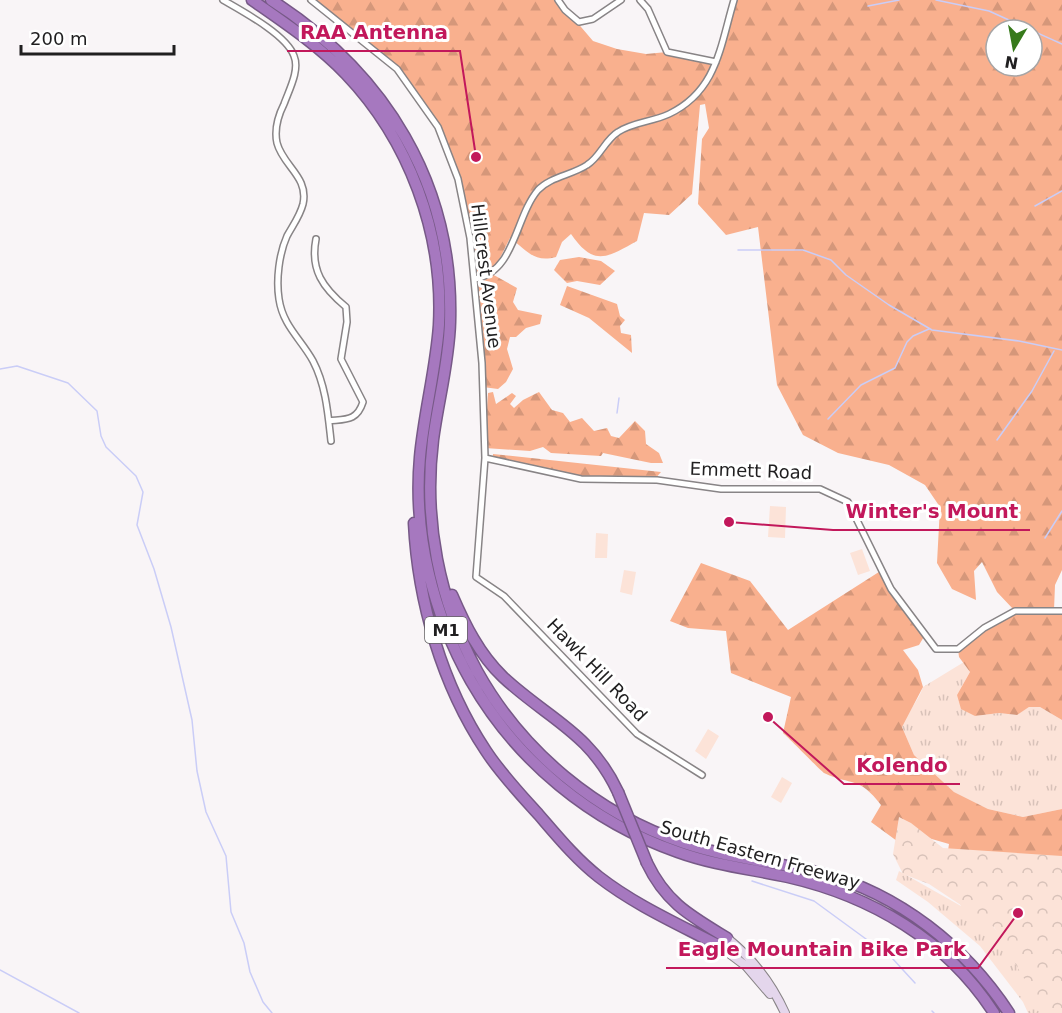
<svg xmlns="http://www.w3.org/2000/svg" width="1062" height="1013" font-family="'DejaVu Sans',sans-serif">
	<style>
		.grass { fill: url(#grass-tufts) }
		.forest { fill: url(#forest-firs); fill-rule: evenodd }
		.park { fill: url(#park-crowns) }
		.pitch { fill: #fce3d8 }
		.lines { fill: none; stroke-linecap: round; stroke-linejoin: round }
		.stream { stroke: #cacdf7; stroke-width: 1.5 }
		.street-casing { stroke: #888486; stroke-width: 8 }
		.secondary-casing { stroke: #888486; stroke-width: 10 }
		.highway-casing { stroke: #775987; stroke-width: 13 }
		.street { stroke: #fff; stroke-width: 5 }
		.secondary { stroke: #e4d6ec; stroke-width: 8 }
		.highway { stroke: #a678bf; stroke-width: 10 }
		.highway-bridge-casing { stroke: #775987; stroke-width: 13; stroke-linecap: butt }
		.highway-bridge { stroke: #a678bf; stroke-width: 10 }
		.labels { text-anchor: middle; stroke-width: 6; stroke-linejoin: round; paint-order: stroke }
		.shield { fill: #fff; stroke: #636263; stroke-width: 1.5 }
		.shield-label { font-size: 16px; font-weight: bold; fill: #201f20 }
		.street-label { font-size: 18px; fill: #201f20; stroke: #fff }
		.leader { fill: none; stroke: #c2185b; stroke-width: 2 }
		.callout-dot { fill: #c2185b; stroke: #fff; stroke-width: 2 }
		.callout-label { font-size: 20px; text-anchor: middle; font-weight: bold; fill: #c2185b; stroke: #fff; stroke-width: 6; stroke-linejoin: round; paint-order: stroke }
	</style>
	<defs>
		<pattern id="grass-tufts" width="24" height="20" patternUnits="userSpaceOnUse" patternTransform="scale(1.5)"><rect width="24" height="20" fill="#fce3d8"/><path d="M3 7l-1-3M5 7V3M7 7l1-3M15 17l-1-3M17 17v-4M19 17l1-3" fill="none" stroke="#d8c2b9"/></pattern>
		<pattern id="forest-firs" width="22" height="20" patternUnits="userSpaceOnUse" patternTransform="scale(1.5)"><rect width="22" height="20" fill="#f9b08e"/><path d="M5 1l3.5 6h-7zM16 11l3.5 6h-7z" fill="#d5977a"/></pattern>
		<pattern id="park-crowns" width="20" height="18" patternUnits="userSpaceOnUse" patternTransform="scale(1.5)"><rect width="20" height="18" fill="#fce3d8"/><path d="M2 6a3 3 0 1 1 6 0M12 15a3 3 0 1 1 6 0" fill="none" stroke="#d8c2b9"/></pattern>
	</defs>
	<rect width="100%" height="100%" fill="#f9f5f7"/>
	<path class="grass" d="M964,662l6,10 -13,23 18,21 24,-3 17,2 13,-8h11l22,13v89l-39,8 -35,-8 -34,-17 -40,-37 -12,-28c5,-15 16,-25 21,-40z
		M899,871l62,35 -4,-8 16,3 89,112h-34l-5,-11 -43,-56 -52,-44 -32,-22z"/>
	<path class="forest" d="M311,0h247l35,41 24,8 29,5 21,-2 48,10 19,-62h328v570l-7,15 -1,25 8,1v109l-22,-13h-11l-12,8 -18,-2 -24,3 -14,-7 -4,-14 13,-23 -11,-15 -1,-8 26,-21 30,-18 -17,-18 -15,-30 -8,9 2,29 -24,-11 -15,-26 3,-56 -15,-22 -36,-20 -51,-12 -35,-18 -26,-50 -19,-158 -32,8 -28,-31 4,-65 7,-11 -4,-24 -5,1 -8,89 -23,21 -25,-2 -7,28c-31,17 -43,26 -66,-7l-9,8 -6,15c-23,6 -29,-7 -46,-19l-18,36 25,14 -4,14 5,8 24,5 -2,9 -14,4 -10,9h-6l-3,12 6,20 -7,13 -8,7 -15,-2 -8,-108 -17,-100 -20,-52 -41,-58zM996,30h36v36h-36z
		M579,257l22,4 14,10 -15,14 -23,-4 -10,2 -13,-13 6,-10z
		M567,286l50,18 3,12 5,4 -5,6 1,7 10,2 1,18 -43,-35 -29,-13z
		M493,392l3,12 16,-11 4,3 -6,8 4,4 9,-8 16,-8 13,18 11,3 7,9 12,-4 12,13 13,-3 4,8 8,2 16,-17 10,10 1,13 13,9 4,10h-12l-48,-10 -2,3 -50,-3 -8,-6 -13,4 -45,-3 -2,-38 4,-1 1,-16z
		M493,454l168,18 -7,8 -73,-1 -88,-19z
		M701,563l49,18 38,49 94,-60 9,19 34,46 -6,10 -16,5 15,20 5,17 -21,40 12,28 40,37 34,17 35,8 39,-8v88l-117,-27 4,-26 -31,-9 -21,6 -26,-19 10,-17c-22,-29 -29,-19 -57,-32 -4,-3 -34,-34 -41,-40l8,-36 -60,-24 -5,-42 -38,-3 -18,-7z"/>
	<path class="park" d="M899,817l12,6 32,25 119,8v157h-18l-50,-86 -65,-43 -26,-10 -10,-20z"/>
	<path class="pitch" d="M770,506l16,1 -1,31 -17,-1z
		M596,533l12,1 -1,24h-12z
		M862,549l8,22 -12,4 -8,-22z
		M624,570l12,2 -4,23 -12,-3z
		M708,729l11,7 -13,23 -11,-8z
		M782,777l10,6 -11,20 -10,-6z"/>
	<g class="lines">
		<path class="stream" d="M936,0l53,11 73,33
			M868,6l31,-6
			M1035,206l27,-15
			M738,250h65l28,10 15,15 43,30 43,25 87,11 43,9
			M0,369l17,-3 51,17 29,28 4,25 5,11 30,29 7,16 -6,33 17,44 17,58 21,93 5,51 9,41 20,44 5,56 13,31 6,29 13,30 9,11
			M617,413l2,-15
			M828,419l33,-34 34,-17 12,-26 6,-6 16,-7
			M997,440l35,-49 22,-40
			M1045,538l17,-27
			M752,881l62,20 78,57 23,25
			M0,970l79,43
			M932,1011l2,2"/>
		<defs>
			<path id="street" d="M223,0c19,11 64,35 71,56 6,14 -5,34 -10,48 -6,12 -10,25 -7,39 6,23 32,34 26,61 -3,12 -10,21 -16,32 -8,18 -11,44 -8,63 4,27 22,40 34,62 13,25 15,53 18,80
				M311,0l86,69 41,58 20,52 12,59 12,125 3,95 -9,119 28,19 133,138 65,41
				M558,0l7,10 14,12 14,-3 28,-19
				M640,0l8,9 19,43 49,10
				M316,239c-6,31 7,49 30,68l1,15 -6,37 22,43c-6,19 -17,17 -34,19
				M475,279c40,-7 40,-62 63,-89 12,-13 34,-15 49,-25 13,-8 18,-25 31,-33 15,-10 34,-10 51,-18 48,-23 51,-67 65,-114
				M485,458l96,21 76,1 64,9h99l28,13 43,87 45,60h22l26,-21 31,-17h47"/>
			<path id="secondary" d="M727,938c25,20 45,46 58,75
				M718,945l28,21 24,28"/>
			<path id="highway" d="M252,0c33,23 66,45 94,74 63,66 98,159 93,251 -3,44 -15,88 -19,132 -7,77 13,157 51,224 46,80 120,141 207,171 36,13 73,17 110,25 83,19 159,63 206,136
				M271,0c114,73 183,184 179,322 -1,40 -12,79 -17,118 -10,80 6,161 44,231 45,81 120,143 207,172 44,15 91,19 137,30 78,21 144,73 188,140
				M414,523c4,79 28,162 72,228 15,23 35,44 53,64 19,22 37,44 60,62 36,28 79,47 119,68
				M452,595c13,30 27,59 51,82 45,42 87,55 115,115
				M647,863c19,40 44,53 80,75"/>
		</defs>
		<use href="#street" class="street-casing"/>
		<use href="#secondary" class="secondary-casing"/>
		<use href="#highway" class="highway-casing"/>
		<use href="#street" class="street"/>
		<use href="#secondary" class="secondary"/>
		<use href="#highway" class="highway"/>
		<defs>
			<path id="highway-bridge" d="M618,792l29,71"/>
		</defs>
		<use href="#highway-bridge" class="highway-bridge-casing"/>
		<use href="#highway-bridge" class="highway-bridge"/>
	</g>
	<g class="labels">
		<rect class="shield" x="425" y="617" width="42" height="26" rx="4.5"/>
		<g class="shield-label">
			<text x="446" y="636">M1</text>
		</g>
		<g class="street-label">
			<text transform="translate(486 276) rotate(83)" y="6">Hillcrest Avenue</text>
			<text transform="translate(751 471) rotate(2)" y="6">Emmett Road</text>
			<text transform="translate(597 670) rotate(46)" y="6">Hawk Hill Road</text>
			<text transform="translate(760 855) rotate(16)" y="6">South Eastern Freeway</text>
		</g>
	</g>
	<path class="leader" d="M476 157L460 51H287M729 522L833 530H1030M768 717L844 784H960M1018 913L978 968H666"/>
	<g class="callout-dot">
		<circle cx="476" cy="157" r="6"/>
		<circle cx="729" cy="522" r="6"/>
		<circle cx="768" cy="717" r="6"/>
		<circle cx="1018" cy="913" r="6"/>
	</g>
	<g class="callout-label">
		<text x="374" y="39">RAA Antenna</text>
		<text x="932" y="518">Winter's Mount</text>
		<text x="902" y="772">Kolendo</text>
		<text x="822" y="956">Eagle Mountain Bike Park</text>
	</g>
	<g transform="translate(1014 48) rotate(190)"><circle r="28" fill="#ffffff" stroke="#a6a5a6" stroke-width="1.5"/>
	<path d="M0-4.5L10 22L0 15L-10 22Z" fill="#377a1b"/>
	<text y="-9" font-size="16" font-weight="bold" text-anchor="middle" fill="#201f20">N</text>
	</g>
	<path d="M21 45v9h153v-9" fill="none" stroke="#201f20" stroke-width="3"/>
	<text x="30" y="45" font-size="18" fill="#201f20" stroke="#ffffff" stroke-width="4.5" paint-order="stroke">200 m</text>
</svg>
